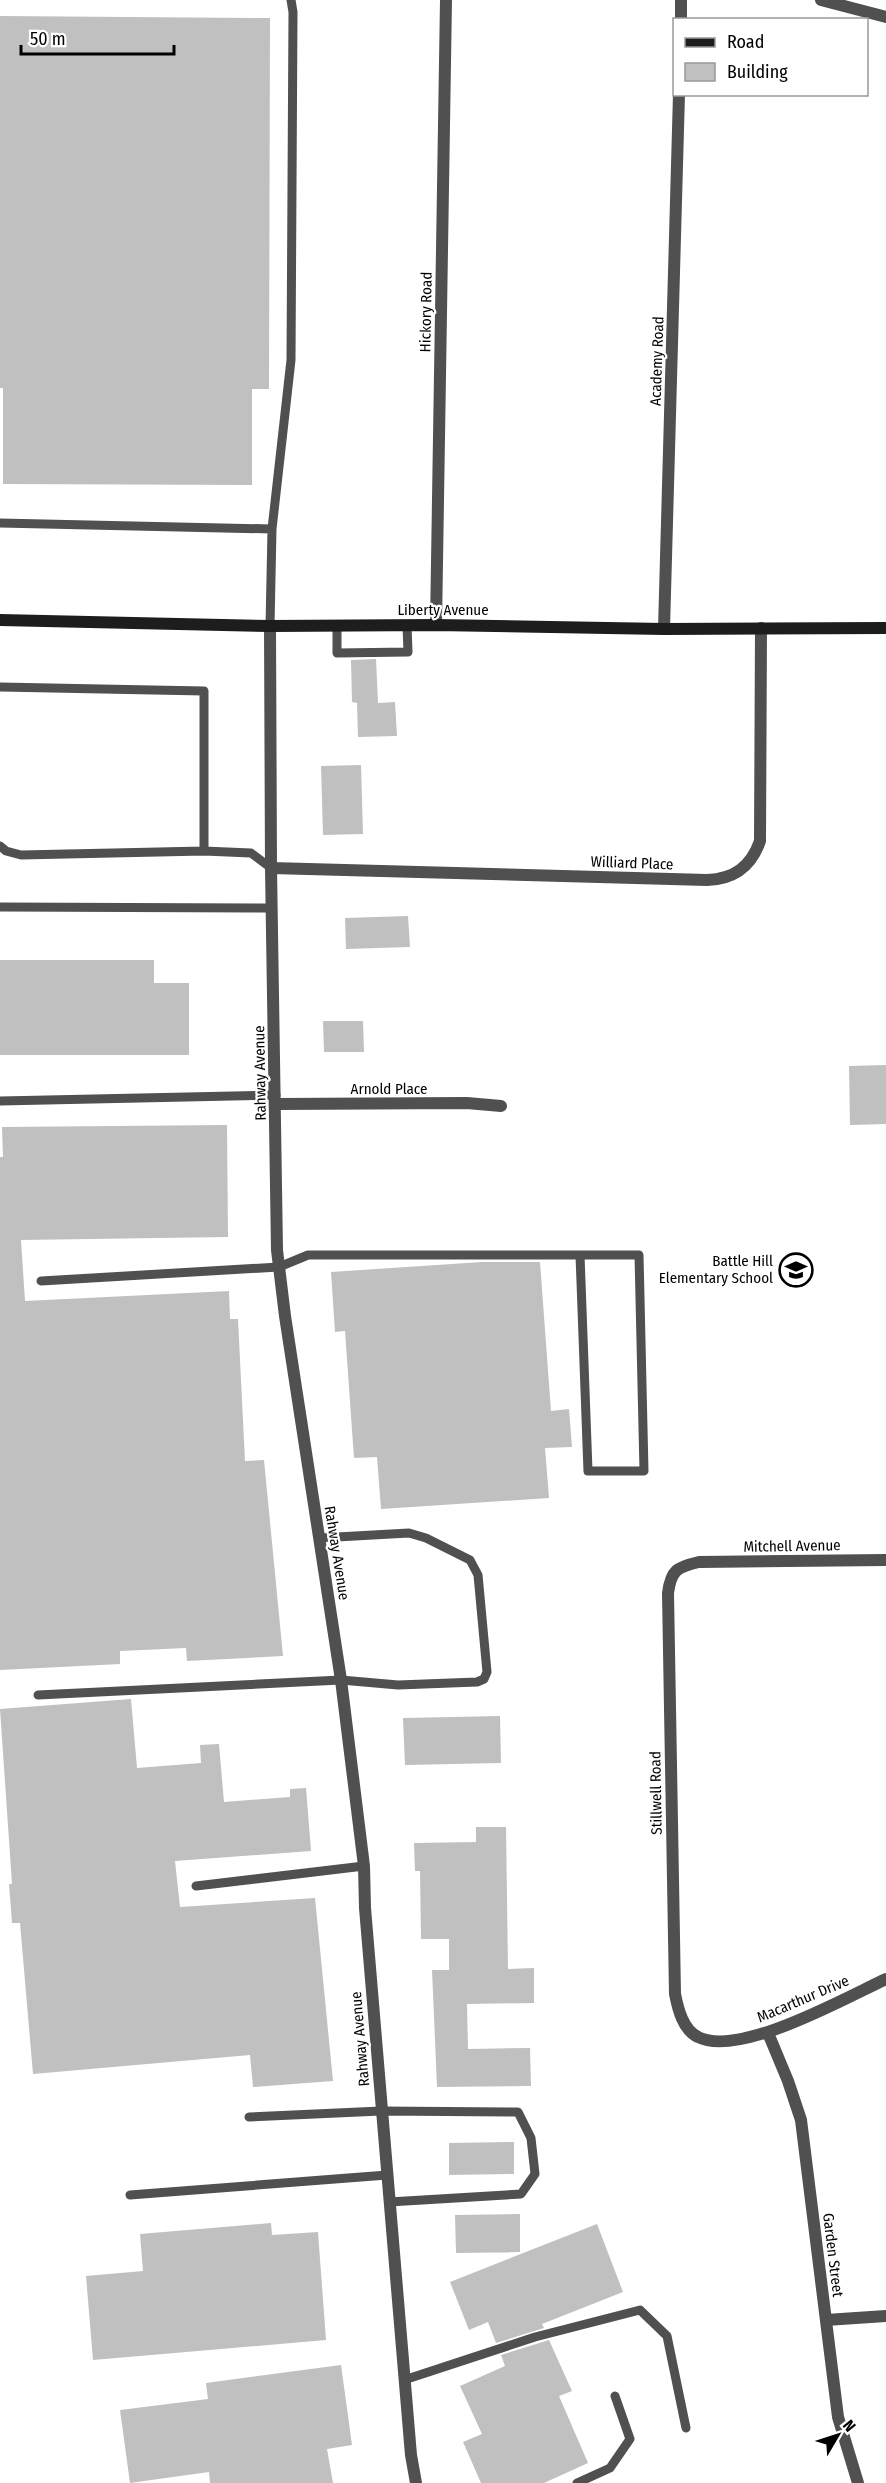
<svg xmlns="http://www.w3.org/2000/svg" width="886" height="2483" font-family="'Fira Sans Condensed',sans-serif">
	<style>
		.building { fill: #c0c0c0 }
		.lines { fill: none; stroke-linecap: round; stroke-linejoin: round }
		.lane { stroke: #505050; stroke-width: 9 }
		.street { stroke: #505050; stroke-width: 12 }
		.secondary { stroke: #1d1d1d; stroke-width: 12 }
		.labels { text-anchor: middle; stroke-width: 4.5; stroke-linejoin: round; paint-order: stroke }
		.street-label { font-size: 15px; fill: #000; stroke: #fff }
		.poi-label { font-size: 15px; fill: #000; stroke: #fff; text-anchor: end }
	</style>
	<rect width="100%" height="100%" fill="#fff"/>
	<path class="building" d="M0,16l270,2 -1,371h-17v96l-249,-1v-96h-3z
		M376,659l2,44 17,-1 2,34 -39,1 -1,-34 -5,-1 -1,-42z
		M361,765l2,69 -40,1 -2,-69z
		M408,916l2,31 -64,2 -1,-31z
		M0,960h154v23h35v72h-189z
		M323,1021h40l1,31h-40z
		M886,1065v59l-36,1 -1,-59z
		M227,1125l1,112 -207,3 4,61 204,-10 1,28h8l7,142 19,-1 19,196 -96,5 -1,-13 -66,3v13l-120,6v-513h3l-1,-30z
		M482,1262h58l11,149 18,-2 3,38 -27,1 4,50 -168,11 -4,-52 -23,1 -9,-127 -10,1 -4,-60z
		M131,1699l6,69 64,-5 -1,-18 19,-1 5,58 66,-5v-8l16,-1 5,63 -136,10 5,46 135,-9 18,183 -80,6 -3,-32 -217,19 -13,-151h-8l-3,-39h3l-12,-175z
		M500,1716l1,47 -96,2 -2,-47z
		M476,1827h30l2,142 26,-1v35l-67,1 1,45 62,-1 1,38 -94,1 -5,-117h17v-31h-28l-1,-68h-5l-1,-28 62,-1z
		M514,2142v32l-65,1v-32z
		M520,2214v38l-64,1 -1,-38z
		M271,2223l1,12 46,-3 8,108 -233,20 -7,-84 57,-5 -3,-37z
		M597,2224l26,68 -81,32 2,4 -48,15 -8,-21 -19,8 -19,-48z
		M549,2340l23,51 -13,5 29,67 -44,20h-63l-18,-41 19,-8 -22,-48 45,-20 -4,-11z
		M341,2365l11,80 -25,4 6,34h-123l-1,-11 -79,11 -10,-73 88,-11 -2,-16z"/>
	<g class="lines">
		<path class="lane" d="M0,523l272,6
			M270,626l2,-97 19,-169 2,-348 -2,-12
			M337,626v27l71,-1 -1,-27
			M0,687l204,4v160
			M0,846l6,5 15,4 183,-4 47,2 20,15
			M0,907l272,1
			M0,1101l276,-6
			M41,1281l238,-14 29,-12h331l5,216h-56l-8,-216
			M38,1695l303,-15 57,5 79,-3 7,-3 3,-7 -9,-97 -8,-15 -44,-22 -17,-5 -90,5
			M196,1886l168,-20
			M249,2117l132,-6 137,1 13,26 4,36 -14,20 -132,8
			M130,2195l257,-20
			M404,2380l131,-43 105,-27 27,26 19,92
			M577,2483l33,-15 20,-29 -15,-43"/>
		<path class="street" d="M821,0l65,17
			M681,20v-20
			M436,625l10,-625
			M270,626l1,242 6,382 8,66 56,364 23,186 1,42 46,547 5,28
			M664,629l15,-535
			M271,868l436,12c27,-1 44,-13 53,-39l1,-213
			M276,1104l191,-1 34,3
			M886,1560l-187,2c-22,5 -28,8 -31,31l7,401c3,15 8,36 23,43 41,21 147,-39 188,-58
			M768,2033l20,48 13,39 37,297 20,66
			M826,2320l60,-4"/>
		<path class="secondary" d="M0,620l270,6 166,-1 228,4 222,-1"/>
	</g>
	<defs>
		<symbol id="school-ring" viewBox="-11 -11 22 22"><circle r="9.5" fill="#fff" stroke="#000" stroke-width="1.5"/><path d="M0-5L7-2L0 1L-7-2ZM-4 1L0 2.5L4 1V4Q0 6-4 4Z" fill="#000"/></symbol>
	</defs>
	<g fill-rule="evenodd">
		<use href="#school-ring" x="777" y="1251" width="38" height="38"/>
	</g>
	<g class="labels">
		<g class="street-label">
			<text transform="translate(426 312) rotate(-89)" y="5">Hickory Road</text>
			<text transform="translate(657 361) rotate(-88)" y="5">Academy Road</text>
			<text x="443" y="615">Liberty Avenue</text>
			<text transform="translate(632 863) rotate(2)" y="5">Williard Place</text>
			<text transform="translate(260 1073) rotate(-91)" y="5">Rahway Avenue</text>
			<text x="389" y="1094">Arnold Place</text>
			<text transform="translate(792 1546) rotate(-1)" y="5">Mitchell Avenue</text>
			<text transform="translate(337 1553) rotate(81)" y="5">Rahway Avenue</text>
			<text transform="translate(656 1793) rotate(-91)" y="5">Stillwell Road</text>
			<text transform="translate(803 1999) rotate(-23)" y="5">Macarthur Drive</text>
			<text transform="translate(360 2039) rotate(-95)" y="5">Rahway Avenue</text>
			<text transform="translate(833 2255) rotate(83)" y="5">Garden Street</text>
		</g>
		<g class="poi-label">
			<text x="773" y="1266">Battle Hill<tspan x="773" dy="17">Elementary School</tspan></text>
		</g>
	</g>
	<rect x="673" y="18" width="195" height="78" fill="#ffffff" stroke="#999999" stroke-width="1.5"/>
	<rect x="685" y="38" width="30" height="9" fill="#1d1d1d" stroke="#999999" stroke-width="1.5"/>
	<text x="727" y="48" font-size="18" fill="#000000">Road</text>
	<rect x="685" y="63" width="30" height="18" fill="#c0c0c0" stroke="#999999" stroke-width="1.5"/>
	<text x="727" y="78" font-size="18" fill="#000000">Building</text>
	<g transform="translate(838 2435) rotate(51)" stroke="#ffffff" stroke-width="4.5" paint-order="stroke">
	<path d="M0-4.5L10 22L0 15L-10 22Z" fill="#000000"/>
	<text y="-9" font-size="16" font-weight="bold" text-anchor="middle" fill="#000000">N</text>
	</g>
	<path d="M21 45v9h153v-9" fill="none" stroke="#000000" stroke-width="3"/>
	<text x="30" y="45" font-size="18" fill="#000000" stroke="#ffffff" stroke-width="4.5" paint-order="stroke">50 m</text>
</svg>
